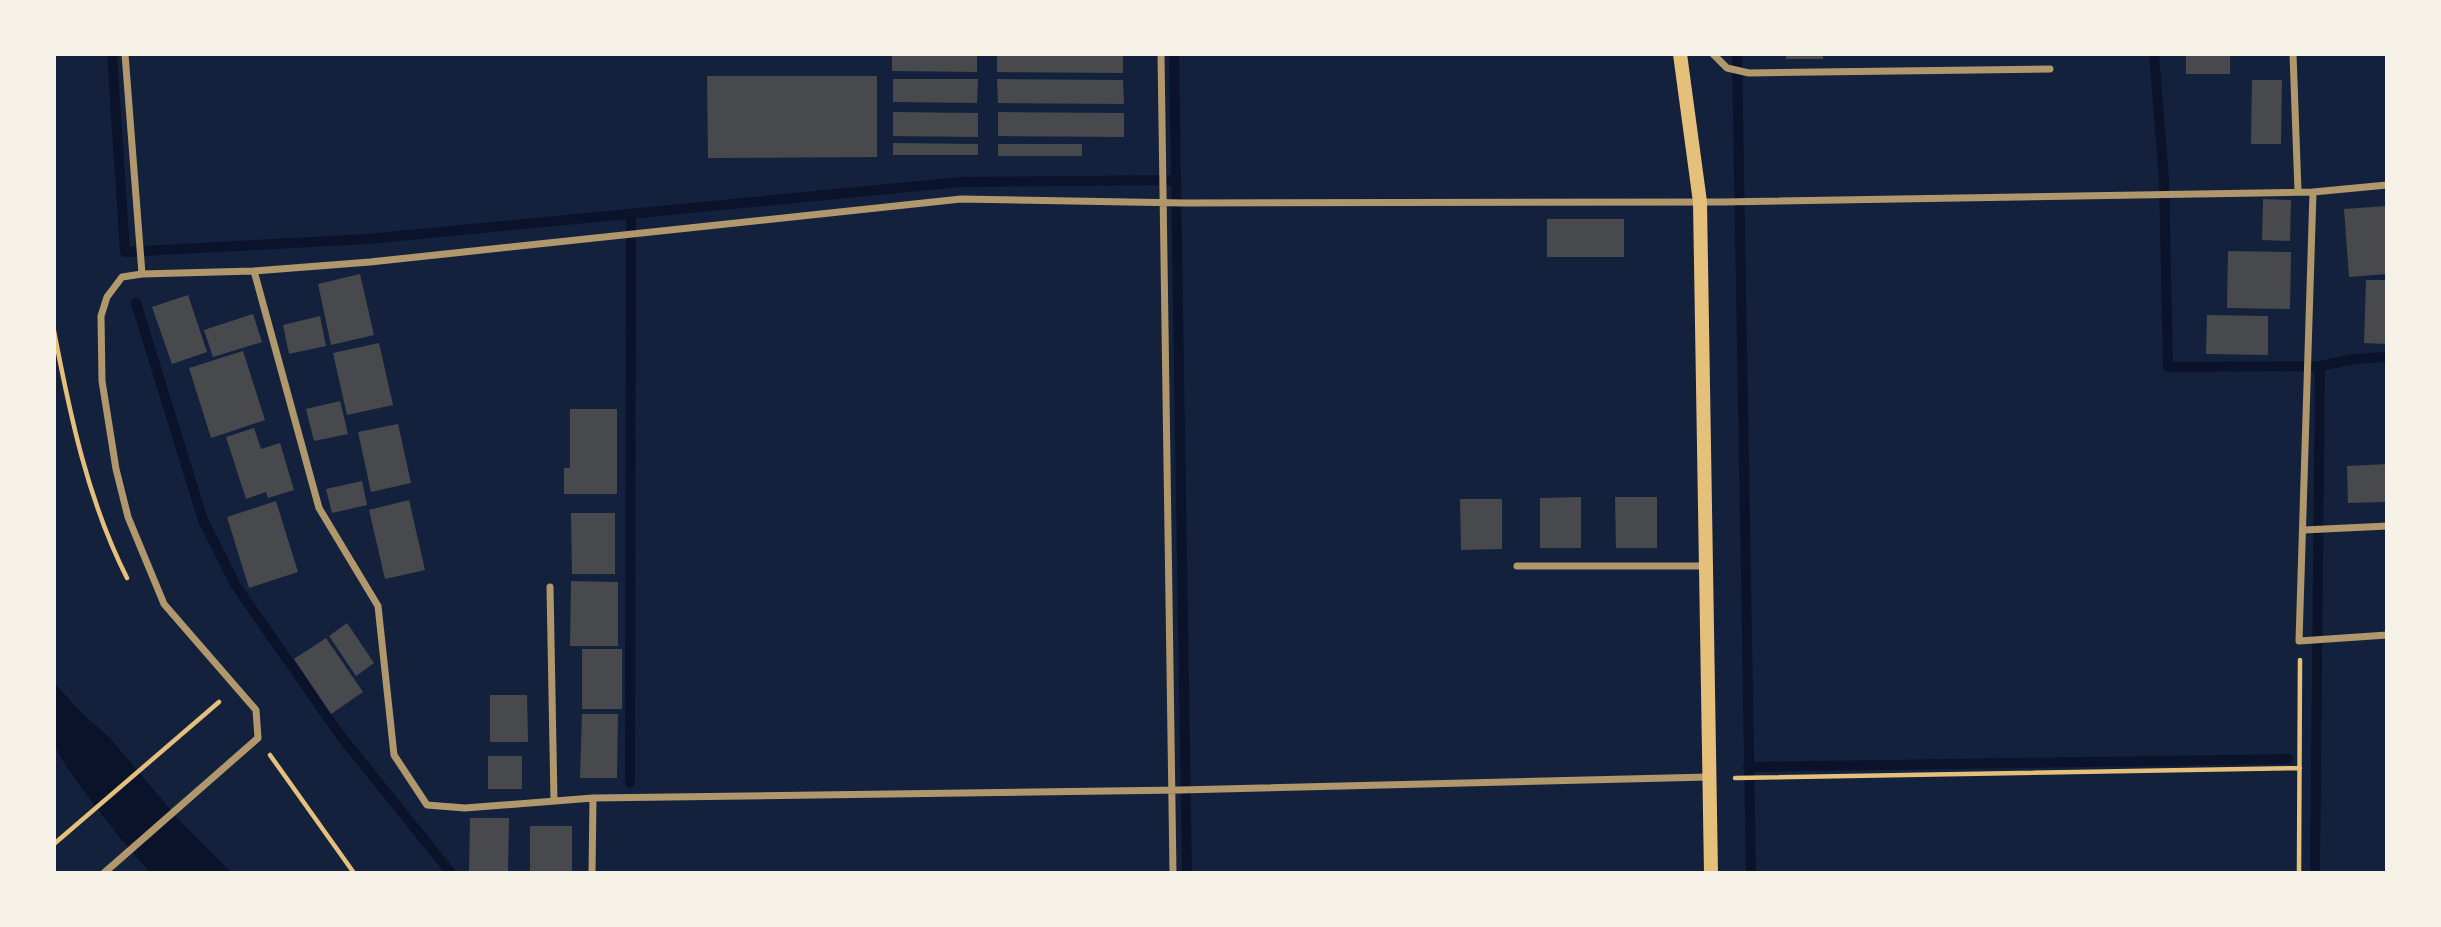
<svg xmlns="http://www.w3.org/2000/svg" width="2441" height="927" font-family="'PT Sans Narrow',sans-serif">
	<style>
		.water { fill: #0b132b }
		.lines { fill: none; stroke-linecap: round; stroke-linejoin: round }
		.stream { stroke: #0b132b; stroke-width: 10 }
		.building { fill: #48494c }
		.path { stroke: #e5c07b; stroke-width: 4.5 }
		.minor { stroke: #b1986c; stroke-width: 7 }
		.secondary { stroke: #e5c07b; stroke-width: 14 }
	</style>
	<rect width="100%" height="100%" fill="#14213d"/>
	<path class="water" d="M54,683l32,34 24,21 71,84 51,51h-81c-16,-15 -94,-112 -97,-130 -3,-19 0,-40 0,-60z"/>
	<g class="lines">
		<path class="stream" d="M112,54l13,198 243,-13 593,-57 214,-2
			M1174,54l13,819
			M1737,54l14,819
			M2154,54l10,125 4,188 152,-1 34,-7 33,-2
			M136,303l67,217 33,66 104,149 111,138
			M1748,767l540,-8
			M630,783l1,-569
			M2315,873l5,-507"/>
	</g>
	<path class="building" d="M892,54h85v18l-85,-1z
		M997,54h126v19l-126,-1z
		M1786,54h37v5h-37z
		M2186,54h44v20h-44z
		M707,76h170v81l-169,1z
		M893,79h85l-1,24 -84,-1z
		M997,79l126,1 1,24 -126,-1z
		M2252,80h30l-1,64h-30z
		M893,112l85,1v24l-85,-1z
		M998,112l126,1v24l-126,-1z
		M893,143l85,1v11h-85z
		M998,144h84v12h-84z
		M2263,199l28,1 -1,41 -28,-1z
		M2387,206v68l-38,3 -5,-68z
		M1547,219h77v38h-77z
		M2228,251l63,1 -1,57 -63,-1z
		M360,274l14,61 -43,10 -13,-61z
		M2366,280h21v64l-23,-1z
		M188,295l19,57 -35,12 -20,-57z
		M253,314l9,28 -49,15 -9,-27z
		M2207,315l61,1v39l-62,-1z
		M320,316l6,30 -37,8 -6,-29z
		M379,343l14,62 -46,10 -14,-62z
		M243,351l22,69 -54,18 -22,-70z
		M340,401l8,33 -34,7 -8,-32z
		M570,409h47v85h-53v-26h6z
		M398,424l13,59 -40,9 -13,-60z
		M254,428l7,21 19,-6 14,47 -26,8 -2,-6 -20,7 -20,-62z
		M2387,464v38l-39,1 -1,-37z
		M362,481l5,24 -35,8 -6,-24z
		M1581,497v51h-41v-50z
		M1615,497h42v51h-41z
		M1460,499h42v50l-41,1z
		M409,500l16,70 -40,9 -16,-69z
		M276,501l22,71 -49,16 -22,-71z
		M571,513h44v61h-43z
		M571,581l47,1v64h-48z
		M347,623l27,40 -18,13 -27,-40z
		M326,638l37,54 -32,22 -37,-55z
		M582,649h40v60h-40z
		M490,695h37l1,47h-38z
		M582,714h36l-1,64h-37z
		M488,756h34v33h-34z
		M470,818h39l-1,55h-39z
		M530,826h42v47h-42z"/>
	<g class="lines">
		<path class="path" d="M54,331c16,84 34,170 73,247
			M270,755l84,118
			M1735,778l565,-10
			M54,844l165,-142
			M2299,873l1,-213"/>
		<path class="minor" d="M125,54l17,220
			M1161,54l12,819
			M1713,54l14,14 22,5 301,-4
			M2293,54l5,137
			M2313,192l-14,449 88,-6
			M254,271l65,237 59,98 16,149 33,50 38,3 128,-10 587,-8 529,-13
			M2304,530l83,-4
			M1517,566h188
			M550,587l4,214
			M104,873l154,-135 -2,-28 -92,-106 -36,-87 -12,-48 -14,-88 -1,-65 6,-19 15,-20 20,-3 112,-3 116,-9 591,-63 223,4 539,-1 590,-10 74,-7
			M592,873l1,-75"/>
		<path class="secondary" d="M1680,54l20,148 11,671"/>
	</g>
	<rect width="2441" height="927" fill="none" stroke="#f6f1e7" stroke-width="112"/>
</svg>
